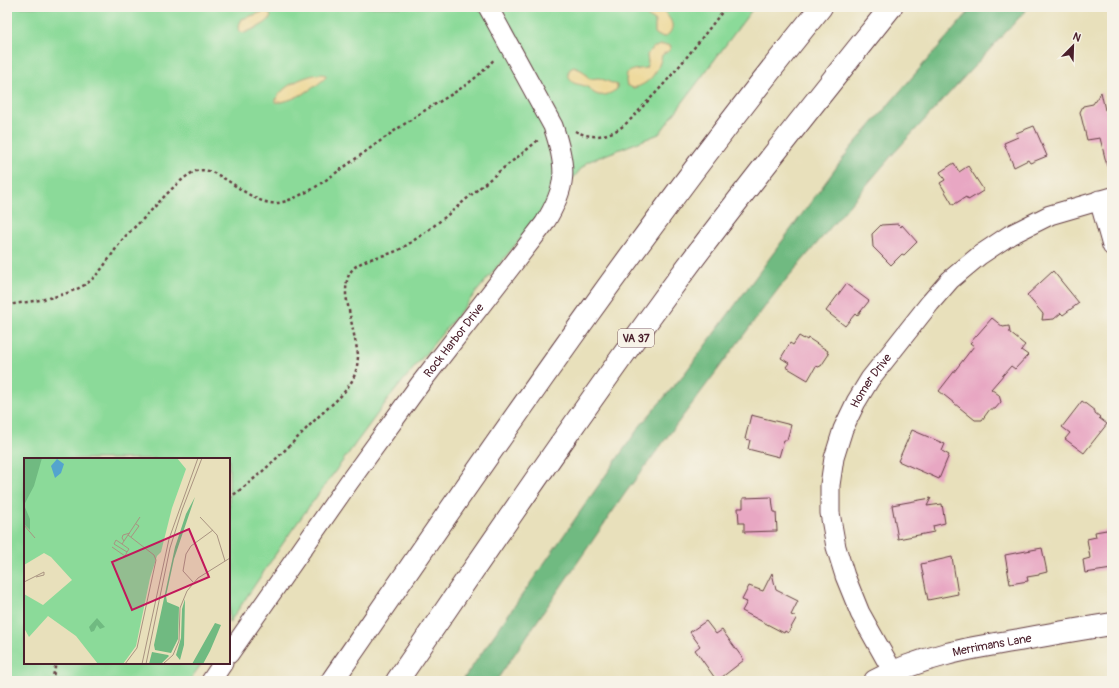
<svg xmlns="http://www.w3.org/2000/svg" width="1119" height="688" font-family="Pangolin,sans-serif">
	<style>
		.green { fill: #8bda99; stroke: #6a7c62 }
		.forest { fill: #70ba81; stroke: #5d6c56 }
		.sand { fill: #eeda9e; stroke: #9c7c64 }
		.building { fill: #e8a7c3 }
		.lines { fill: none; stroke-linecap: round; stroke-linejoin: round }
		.street-casing { stroke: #623c41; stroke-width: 21 }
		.secondary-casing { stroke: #623c41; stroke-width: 24 }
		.highway-casing { stroke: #623c41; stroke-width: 24 }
		.path { stroke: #623c41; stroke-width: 2.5; stroke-dasharray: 3 3; stroke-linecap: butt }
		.street { stroke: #fff; stroke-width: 19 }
		.secondary { stroke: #fff; stroke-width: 22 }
		.highway { stroke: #fff; stroke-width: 22 }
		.labels { text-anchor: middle; stroke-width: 3; stroke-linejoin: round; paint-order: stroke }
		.shield { fill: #f7f3e8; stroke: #7e5f64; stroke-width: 1 }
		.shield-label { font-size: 11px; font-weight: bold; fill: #4a1f2b }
		.street-label { font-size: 12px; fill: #4a1f2b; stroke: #f7f3e8 }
		.inset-road { fill: none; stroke: #a99381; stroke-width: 1 }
		.view { fill: #c2185b; fill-opacity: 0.15; stroke: #c2185b; stroke-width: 2 }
		.inset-edge { fill: none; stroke: #4a1f2b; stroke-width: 2 }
	</style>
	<rect width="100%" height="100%" fill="#f7f3e8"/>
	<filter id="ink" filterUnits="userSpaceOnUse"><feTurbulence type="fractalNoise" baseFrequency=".025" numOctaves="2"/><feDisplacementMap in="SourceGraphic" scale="8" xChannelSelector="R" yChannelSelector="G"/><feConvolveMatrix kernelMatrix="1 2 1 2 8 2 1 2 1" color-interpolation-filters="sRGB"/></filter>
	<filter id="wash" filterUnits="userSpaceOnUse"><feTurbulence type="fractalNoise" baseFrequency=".012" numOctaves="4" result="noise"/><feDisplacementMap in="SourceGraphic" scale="16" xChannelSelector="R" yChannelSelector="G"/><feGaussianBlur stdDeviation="0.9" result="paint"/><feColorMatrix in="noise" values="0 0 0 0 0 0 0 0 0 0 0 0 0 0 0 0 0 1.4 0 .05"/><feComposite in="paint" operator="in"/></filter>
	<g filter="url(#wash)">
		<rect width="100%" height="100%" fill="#e8e0bb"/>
		<path class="green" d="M7,7h747l-95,127 -72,28 -76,88 -122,148 -97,132 -63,93v-164h-204v204h177l-13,18h-182z"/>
		<path class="forest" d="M973,7h56l-136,147 -114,134 -153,204 -130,189h-34l178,-255 45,-53 165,-224z"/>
		<path class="sand" d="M641,7h19c8,10 20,19 5,30l-6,-1 -4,-3v-12l-8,-5z
			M266,11l5,5c-2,8 -20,14 -27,17l-5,-2 -1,-4 4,-8z
			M661,45h7l3,1c-1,6 -5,6 -9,9 -3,16 -13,30 -29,33l-6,-3 -1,-4 1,-8 6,-3 13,-2 2,-6 -1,-7 5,-7z
			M574,67l9,4 6,8 10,-1 18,7v4c-7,5 -15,9 -23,4 -4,-2 -4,-5 -7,-6 -10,-5 -16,0 -19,-14l2,-4z
			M321,74l5,1v2c-9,10 -37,27 -51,25 5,-16 31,-27 46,-28z"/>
		<g id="blocks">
			<path class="building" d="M1101,92l4,18 7,-1v56l-5,1 -7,-28 -13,2 -7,-28 3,-6 10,-2z
				M1034,126l13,30 -17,7 -2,-3 -14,7 -10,-24 14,-6 -2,-4z
				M954,163l5,9 9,-6 15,23v2l-13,8 -2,1 -2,-3 -13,8 -13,-22 5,-3 -5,-8z
				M898,224l3,3 1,-2 15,17 -13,13 -2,-1 -11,11 -18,-18 -1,-13 9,-9z
				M1053,271l26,32 -16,12 -2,-2 -7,6 -12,1 1,-6 -16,-19z
				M846,284l23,17 -12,15 -2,-2 -10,12 -19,-15z
				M992,318l11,9 6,-1 1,7 15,12 -4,5 7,5 -13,14 -4,-3 -20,23 8,6 2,7 -6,7h-5l-8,11h-7l-36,-29 35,-45 -4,-3z
				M799,336l5,3v-1l3,2 1,-2 20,13 -1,2 2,1 -8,12h-1l-1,1 -3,-1 -8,14 -22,-13 3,-4 -8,-5 9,-15 3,2z
				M1082,401l13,10v2l5,4 -1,1 8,6 -23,29 -19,-14 5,-6 -8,-6z
				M751,415l40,10 -4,15h-3l-5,17 -31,-8 2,-9 -5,-1z
				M912,430l33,14 -3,7 7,4 -10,24 -41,-18z
				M772,497l1,10 1,5h2l1,19 -33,1v-9h-5l-1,-15h5v-10z
				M931,498l-4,8 15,-2 3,19 -12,3 1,6 -36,7 -6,-34z
				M1112,529v40l-27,4 -2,-13 7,-2 -3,-19 9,-2 -1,-5z
				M1042,548l5,24 -8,2v1l-12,2 1,4 -18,3 -5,-29z
				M952,557l6,37 -30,6 -7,-36z
				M772,573l4,17 22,11 -7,14 6,2 -9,16 -3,-2 -1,2 -42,-22 5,-9 -5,-2 7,-14 14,5z
				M706,621l10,13 6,-4 22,30 -27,21 -22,-31 5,-4 -10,-14z"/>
		</g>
	</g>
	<g filter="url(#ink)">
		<use href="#blocks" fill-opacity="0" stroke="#623c41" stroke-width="1"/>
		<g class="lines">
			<defs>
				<g id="street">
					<path d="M1099,200l13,46"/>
					<path id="s1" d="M229,654l120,-172 71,-98 124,-160c24,-38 23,-57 9,-98l-65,-119"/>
					<path id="s2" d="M893,672l-33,-59 -15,-37 -9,-29 -6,-34v-28l4,-27 9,-29 13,-27 14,-23 60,-76 20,-23 30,-25 30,-20 40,-20 62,-18"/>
					<path d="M211,681l12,-18"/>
				</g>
				<g id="secondary">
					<path id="s3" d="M875,681c44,-24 94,-33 144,-41 31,-6 62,-11 93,-16"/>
				</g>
				<path id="highway" d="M332,681c158,-229 314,-458 489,-674
					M397,681c93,-135 185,-271 282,-403 68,-92 140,-181 212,-271"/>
			</defs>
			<use href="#street" class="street-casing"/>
			<use href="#secondary" class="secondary-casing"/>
			<use href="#highway" class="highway-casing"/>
			<path class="path" d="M575,131c10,5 21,7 32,3 16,-4 28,-19 38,-30 30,-30 55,-64 81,-97
				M7,305c26,-4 57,-7 79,-21 16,-11 25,-30 37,-45 6,-7 14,-14 21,-21 12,-12 37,-42 52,-47 24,-7 53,35 81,32 11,-1 23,-8 34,-13 38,-25 74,-54 113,-79 26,-16 52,-29 71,-53
				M229,498c33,-23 60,-52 88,-80 10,-10 22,-18 30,-30 8,-9 11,-22 11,-34l-12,-58c0,-9 0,-19 6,-26 9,-11 29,-13 42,-18 8,-3 16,-9 23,-14 28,-19 52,-42 78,-63 14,-12 29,-22 43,-35
				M52,681l4,-18"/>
			<use href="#street" class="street"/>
			<use href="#secondary" class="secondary"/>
			<use href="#highway" class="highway"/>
		</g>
	</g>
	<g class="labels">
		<rect class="shield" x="618" y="329" width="36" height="18" rx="3"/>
		<g class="shield-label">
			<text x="636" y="342">VA 37</text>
		</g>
		<g class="street-label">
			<text dy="4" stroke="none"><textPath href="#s1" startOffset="386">Rock Harbor Drive</textPath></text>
			<text dy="4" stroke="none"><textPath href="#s2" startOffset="314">Homer Drive</textPath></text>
			<text dy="4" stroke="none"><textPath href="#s3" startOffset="123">Merrimans Lane</textPath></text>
		</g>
	</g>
	<g transform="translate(24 458)">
		<rect width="206" height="206" fill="#e8e0bb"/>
		<path d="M0,0h153l9,11 -14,39 -11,44 -4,4 -7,22 -14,68 -13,18h-25l-22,-28 -28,-20 -19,21 -5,-9v-34l19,11 29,-25 -21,-23 -7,-4 -20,12z" fill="#8bda99"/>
		<path d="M0,0h18l-8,28 -10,19 6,14v11l-6,-6zM171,39l-21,62 -8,37 1,6 12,5 -1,32 -7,14 -16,-3 -1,-5 21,-98 11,-33zM161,141l-1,46 -4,15 -4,-5 5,-17 1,-29zM73,160l8,9 -5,2 -3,-4 -3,6 -3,1 -2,-5zM191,165l6,2 -11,26 -7,13h-11zM128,194l16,3 1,1 -8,8h-12z" fill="#70ba81"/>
		<path d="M33,1l7,5 -3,9 -6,5 -4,-12z" fill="#54a4ce"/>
		<path class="inset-road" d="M176,59l17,18 8,26M0,67l11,13M107,79l8,-11 -3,-2M100,83l-2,-3 1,-3 7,-2M98,86l-6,-4 -2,4 13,8 2,-3 -7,-5 18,-27M88,89l13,9 2,-4M0,124l20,-10v3l-8,2M169,124l-10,-11 3,-17 5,-8 22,-16M101,206l12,-16 19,-88 -2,-5 -26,-20M118,206l27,-125 29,-81M122,206l24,-116 12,-38 20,-52M139,206l10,-9 6,-14 1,-33 7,-17 11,-13 32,-20"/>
		<path class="view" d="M165,71l20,48 -77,33 -20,-48z"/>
		<rect width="206" height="206" class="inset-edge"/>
	</g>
	<rect width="1119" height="688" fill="none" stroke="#f7f3e8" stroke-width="24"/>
	<g transform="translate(1073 46) rotate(23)" stroke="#f7f3e8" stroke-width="3" paint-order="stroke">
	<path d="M0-3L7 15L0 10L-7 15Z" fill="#4a1f2b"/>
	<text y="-6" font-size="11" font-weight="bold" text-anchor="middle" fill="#4a1f2b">N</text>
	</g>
</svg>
